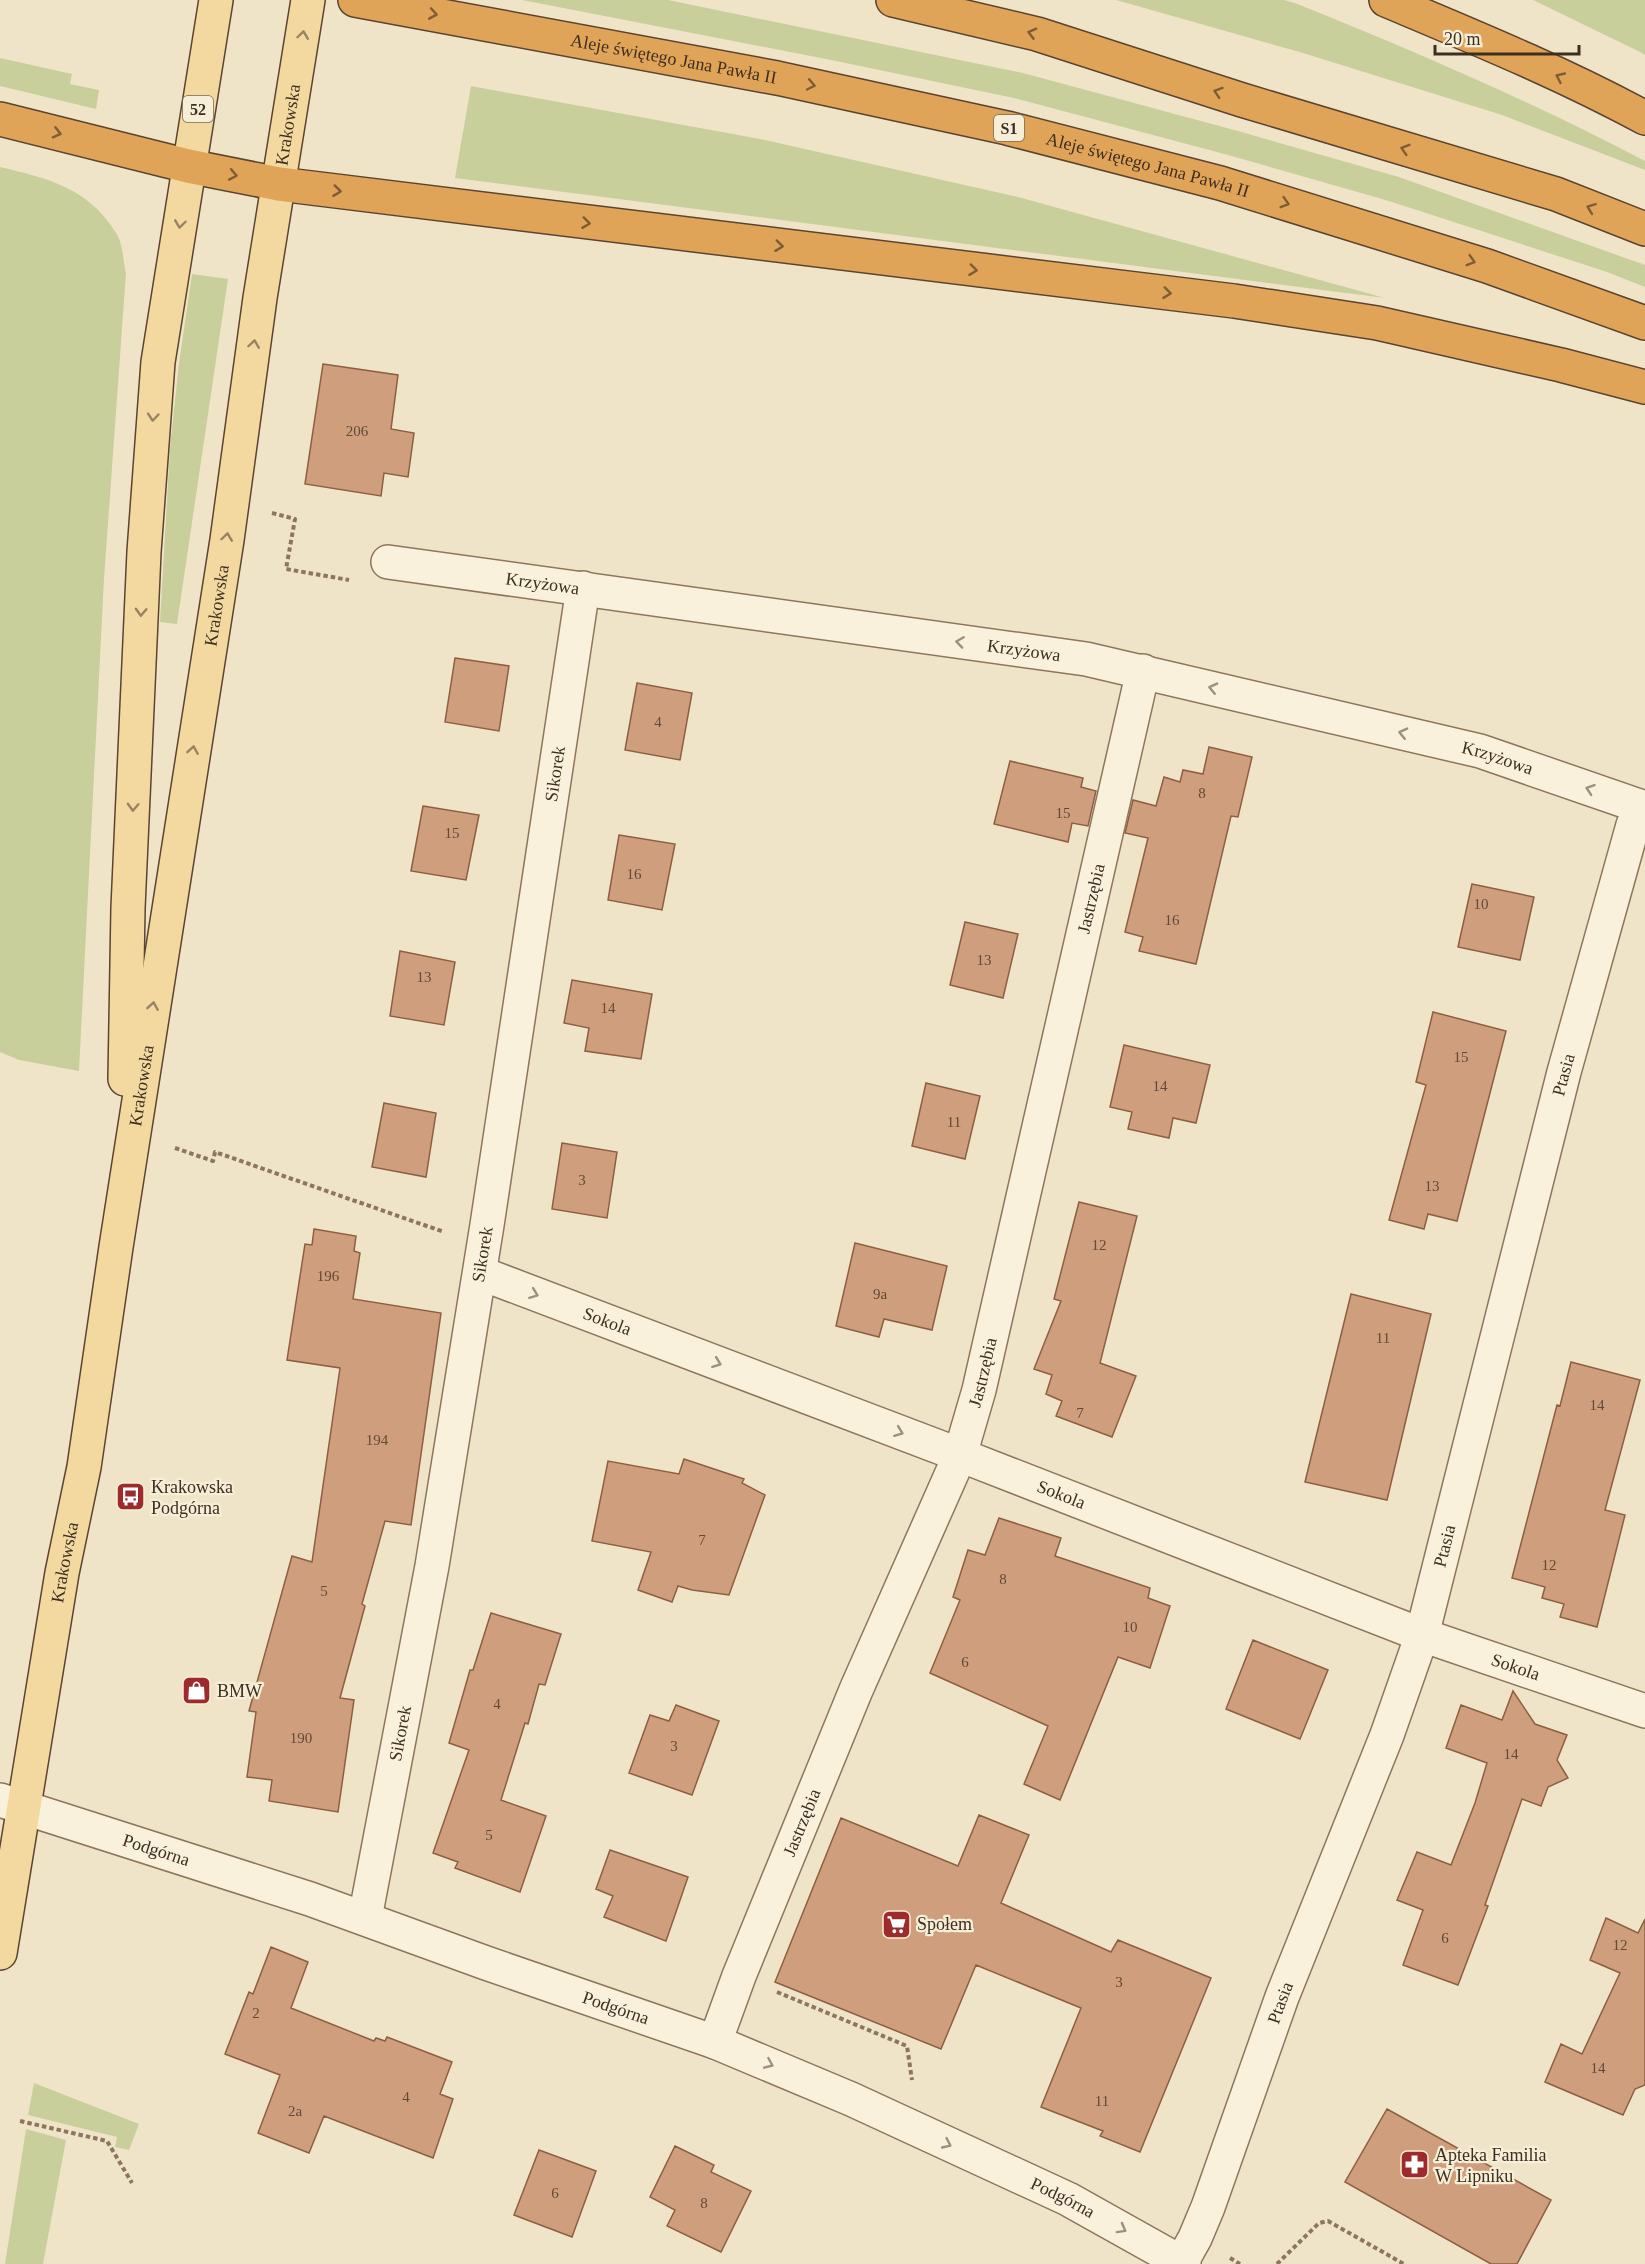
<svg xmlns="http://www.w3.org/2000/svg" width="1645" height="2264" font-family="'Times New Roman',serif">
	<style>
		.green { fill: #c9cf9b }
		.building { fill: #cf9f7d; stroke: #8d5f41; stroke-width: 1.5 }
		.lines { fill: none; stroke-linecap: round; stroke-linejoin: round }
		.minor-casing { stroke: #8d765c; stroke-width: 36 }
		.major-casing { stroke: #5b4430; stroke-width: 36 }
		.highway-casing { stroke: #5b4430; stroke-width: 36 }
		.path { stroke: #8d765c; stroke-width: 4; stroke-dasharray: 4.5 3; stroke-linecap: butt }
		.minor { stroke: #faf1dc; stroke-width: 33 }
		.major { stroke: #f3d9a0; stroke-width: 33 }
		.highway { stroke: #e0a458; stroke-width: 33 }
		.oneway { stroke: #7e5d36 }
		.oneway2 { stroke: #988460 }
		.oneway3 { stroke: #9c907e }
		.labels { text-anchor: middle; stroke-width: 4.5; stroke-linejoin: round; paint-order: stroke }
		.number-label { font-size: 15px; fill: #624a37 }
		.shield { fill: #f7eed8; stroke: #756857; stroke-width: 1.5 }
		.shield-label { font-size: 16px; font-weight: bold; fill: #3d2e20 }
		.street-label { font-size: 18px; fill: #3d2e20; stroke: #f7eed8 }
		.poi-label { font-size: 18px; fill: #3d2e20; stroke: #f7eed8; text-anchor: start }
	</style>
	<rect width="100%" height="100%" fill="#f0e4c8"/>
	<path class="green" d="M522,0h146l355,73 215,58 161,46 246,88v22l-38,-15 -218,-71 -161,-46 -214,-57 -183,-38z
		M1116,0h168l11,3c119,48 236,98 350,158v9l-143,-55 -199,-62z
		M1533,0h112v55l-5,-3z
		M0,58l72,16 -2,10 29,6 -3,19 -96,-23z
		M471,86l294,54 253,57 367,101 -930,-120z
		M0,167c47,11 89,21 116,66 7,10 7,28 10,40l-22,306 -25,492 -60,-11 -19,-8z
		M192,274l36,5 -51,345 -17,-2 10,-174 9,-85z
		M34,2083l105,41 -10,26 -14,-3 2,-10 -89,-22z
		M26,2129l40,11 -23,124h-38z"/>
	<path class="building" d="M323,364l75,11 -7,54 23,4 -6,44 -24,-4 -3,23 -76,-12z
		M455,658l54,8 -10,65 -54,-9z
		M637,683l55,10 -12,67 -55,-10z
		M1209,747l43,10 -14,60 -7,-1 -35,148 -57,-13 4,-14 -18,-5 23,-94 -23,-5 8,-33 23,6 8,-29 16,5 3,-12 20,4z
		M1010,761l73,17 -2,9 15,4 -8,35 -16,-3 -4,19 -74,-18z
		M423,806l56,9 -13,65 -55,-9z
		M619,835l56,9 -13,66 -54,-10z
		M1472,884l62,13 -14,63 -62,-13z
		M965,922l53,12 -15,64 -53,-13z
		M400,951l55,11 -11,63 -54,-9z
		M572,980l80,14 -11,65 -56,-8 4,-23 -25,-5z
		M1433,1012l73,19 -49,190 -29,-7 -4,15 -35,-9 37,-135 -10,-3z
		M1124,1045l86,20 -14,58 -23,-5 -4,20 -41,-9 4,-17 -22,-5z
		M926,1083l54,13 -15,63 -53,-13z
		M384,1103l52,10 -10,64 -54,-10z
		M562,1143l55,9 -10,66 -55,-9z
		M1079,1202l58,14 -37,147 36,13 -24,61 -56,-21 6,-15 -16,-7 6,-19 -18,-6 27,-68 -7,-2z
		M314,1229l42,7 -2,15 6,2 -7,46 88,14 -30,212 -26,-4 -23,83 3,2 -25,92 14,2 -16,112 -69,-11 3,-21 -25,-3 9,-65 -7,-1 43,-155 20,6 28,-194 -53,-8 18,-116 7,1z
		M855,1243l92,23 -15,64 -48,-11 -5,18 -43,-11z
		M1351,1294l80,20 -44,186 -82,-18z
		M1571,1362l69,18 -35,130 20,5 -28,112 -37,-10 4,-13 -22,-6 3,-11 -33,-9 45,-173 3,1z
		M684,1459l60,20 -2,4 23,12 -36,100 -37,-5 -14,-4 -6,16 -34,-12 13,-38 -59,-11 16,-80 71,13z
		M999,1518l62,20 -6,18 95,32 -2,10 22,8 -20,62 -32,-11 -58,143 -36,-16 24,-58 -118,-53 30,-73 -7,-3 15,-47 17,5z
		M491,1613l70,21 -16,51 -6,-1 -11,40 -3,-1 -24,77 45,16 -26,76 -65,-24 3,-6 -25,-9 36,-103 -20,-7 21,-73h3z
		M1253,1640l75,30 -28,69 -74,-30z
		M1513,1691l22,33 32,11 -10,25 11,18 -20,9 -7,19 -19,-7 -37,106 3,1 -30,79 -55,-20 20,-55 -26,-10 20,-48 34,13 24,-62 12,-40 -41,-15 15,-43 41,15z
		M676,1705l43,16 -27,74 -63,-22 21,-58 19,6z
		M979,1815l50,20 -28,68 110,49 7,-12 93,38 -71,174 -40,-16 3,-5 -62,-24 40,-99 -105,-43 -35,84 -166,-67 66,-164 117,48z
		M610,1850l78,27 -22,64 -62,-24 9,-21 -17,-7z
		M1606,1918l32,15 7,-14v166l-10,4 -12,26 -78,-33 16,-38 21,10 38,-81 -30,-13z
		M271,1947l37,15 -17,46 83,33 2,-3 9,3 2,-4 65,25 -12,32 13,5 -20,59 -109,-42 -15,37 -51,-20 22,-58 -55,-21 24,-62 4,2z
		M1387,2109l164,91 -34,64h-26l-146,-82z
		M675,2146l39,19 -3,7 40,19 -30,61 -54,-26 8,-16 -25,-13z
		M539,2150l57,21 -24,66 -58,-22z"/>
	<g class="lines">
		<defs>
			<g id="minor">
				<path id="s1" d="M388,562l698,97 394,92 165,57"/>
				<path id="s2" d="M480,1273l480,182 462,180 223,76"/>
				<path id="s3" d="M0,1800l310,99 176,64 229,79 136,57 217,100 116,65"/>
				<path id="s4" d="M365,1918l67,-352 55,-341 96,-637"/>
				<path id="s5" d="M715,2042l24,-66 117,-286 104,-235 19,-65 164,-719"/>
				<path id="s6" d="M1181,2263l14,-25 13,-31 74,-210 105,-262 35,-100 142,-563 69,-247 8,-18"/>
			</g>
			<g id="major">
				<path d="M125,1079l3,-171 16,-356 14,-190 58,-362"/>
				<path id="s7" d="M0,1953l62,-380 22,-106 32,-220 111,-707 33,-242 48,-298"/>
			</g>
			<g id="highway">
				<path id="s8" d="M355,0l422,78 230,50 213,55 267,83 158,57"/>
				<path d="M893,0l144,34 205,66 314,94 89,35"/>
				<path d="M1386,0c88,37 176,73 259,118"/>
				<path d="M0,119l188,47 91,18 955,117 143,22 184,42 84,22"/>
			</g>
		</defs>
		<use href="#minor" class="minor-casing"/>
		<use href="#major" class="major-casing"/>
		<use href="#highway" class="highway-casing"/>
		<path class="path" d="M272,513l23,6 -9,50 63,11
			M175,1148l38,13 2,-9 229,80
			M777,1992l130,54 5,34
			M20,2121l87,20 25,42
			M1230,2258l10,6
			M1277,2264l42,-41 9,-2 76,43"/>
		<use href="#minor" class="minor"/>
		<use href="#major" class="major"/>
		<use href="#highway" class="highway"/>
	</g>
	<defs><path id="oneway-chevron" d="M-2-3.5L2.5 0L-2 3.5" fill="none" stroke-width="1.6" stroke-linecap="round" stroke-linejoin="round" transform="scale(1.5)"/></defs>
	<g class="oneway">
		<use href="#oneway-chevron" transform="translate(433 14) rotate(10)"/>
		<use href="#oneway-chevron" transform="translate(1032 33) rotate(-165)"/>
		<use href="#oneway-chevron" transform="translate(1560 77) rotate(-155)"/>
		<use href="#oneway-chevron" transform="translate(811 85) rotate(12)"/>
		<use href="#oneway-chevron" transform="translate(1218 92) rotate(-162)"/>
		<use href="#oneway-chevron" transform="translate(57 133) rotate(14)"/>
		<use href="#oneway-chevron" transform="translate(1405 149) rotate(-163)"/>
		<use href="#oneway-chevron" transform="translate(233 175) rotate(11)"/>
		<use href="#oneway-chevron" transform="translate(337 191) rotate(7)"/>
		<use href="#oneway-chevron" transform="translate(1285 203) rotate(17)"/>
		<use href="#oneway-chevron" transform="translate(1591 208) rotate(-159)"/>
		<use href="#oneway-chevron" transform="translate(586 223) rotate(7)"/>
		<use href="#oneway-chevron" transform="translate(779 246) rotate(7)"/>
		<use href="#oneway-chevron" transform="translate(1471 261) rotate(17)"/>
		<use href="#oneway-chevron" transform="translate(973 270) rotate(7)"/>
		<use href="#oneway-chevron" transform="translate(1167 293) rotate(7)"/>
	</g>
	<g class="oneway2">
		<use href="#oneway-chevron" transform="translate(303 35) rotate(-82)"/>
		<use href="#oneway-chevron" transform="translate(180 224) rotate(98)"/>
		<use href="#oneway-chevron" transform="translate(254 344) rotate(-82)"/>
		<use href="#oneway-chevron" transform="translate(153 417) rotate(95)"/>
		<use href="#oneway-chevron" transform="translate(227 537) rotate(-82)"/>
		<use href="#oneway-chevron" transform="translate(141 612) rotate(92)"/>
		<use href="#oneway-chevron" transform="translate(193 750) rotate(-81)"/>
		<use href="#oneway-chevron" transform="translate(133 807) rotate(92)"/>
		<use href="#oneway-chevron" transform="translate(153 1006) rotate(-81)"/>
	</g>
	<g class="oneway3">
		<use href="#oneway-chevron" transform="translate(960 642) rotate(-172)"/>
		<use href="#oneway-chevron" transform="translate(1213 688) rotate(-167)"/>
		<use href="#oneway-chevron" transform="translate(1403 733) rotate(-167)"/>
		<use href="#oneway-chevron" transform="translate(1590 789) rotate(-161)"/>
		<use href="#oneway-chevron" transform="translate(534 1294) rotate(21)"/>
		<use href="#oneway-chevron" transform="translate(717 1363) rotate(21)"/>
		<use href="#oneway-chevron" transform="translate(899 1432) rotate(21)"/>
		<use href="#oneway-chevron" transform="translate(769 2064) rotate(23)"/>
		<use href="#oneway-chevron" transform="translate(947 2144) rotate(25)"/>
		<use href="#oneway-chevron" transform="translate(1122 2229) rotate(29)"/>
	</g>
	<defs>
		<symbol id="bus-square" viewBox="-11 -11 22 22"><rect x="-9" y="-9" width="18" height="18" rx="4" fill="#9e2a2b" stroke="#f7eed8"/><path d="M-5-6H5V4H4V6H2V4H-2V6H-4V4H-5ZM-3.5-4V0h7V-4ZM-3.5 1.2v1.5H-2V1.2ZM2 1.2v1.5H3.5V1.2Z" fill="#fff"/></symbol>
		<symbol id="shop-square" viewBox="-11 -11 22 22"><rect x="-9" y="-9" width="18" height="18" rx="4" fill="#9e2a2b" stroke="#f7eed8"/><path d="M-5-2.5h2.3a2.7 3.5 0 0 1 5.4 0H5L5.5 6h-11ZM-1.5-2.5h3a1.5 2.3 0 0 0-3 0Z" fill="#fff"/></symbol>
		<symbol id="supermarket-square" viewBox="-11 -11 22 22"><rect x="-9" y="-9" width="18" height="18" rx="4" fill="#9e2a2b" stroke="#f7eed8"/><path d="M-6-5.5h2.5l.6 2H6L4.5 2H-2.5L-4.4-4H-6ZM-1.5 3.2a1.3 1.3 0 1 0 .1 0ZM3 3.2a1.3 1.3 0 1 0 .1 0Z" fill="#fff"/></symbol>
		<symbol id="pharmacy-square" viewBox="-11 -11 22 22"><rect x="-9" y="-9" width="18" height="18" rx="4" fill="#9e2a2b" stroke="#f7eed8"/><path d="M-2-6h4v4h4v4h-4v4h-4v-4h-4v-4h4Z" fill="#fff"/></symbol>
	</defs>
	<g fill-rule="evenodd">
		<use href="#bus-square" x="114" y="1480" width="33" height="33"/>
		<use href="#shop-square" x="180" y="1674" width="33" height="33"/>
		<use href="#supermarket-square" x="880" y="1908" width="33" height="33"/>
		<use href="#pharmacy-square" x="1398" y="2148" width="33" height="33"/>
	</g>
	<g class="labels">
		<g class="number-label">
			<text x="357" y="436">206</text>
			<text x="658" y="727">4</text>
			<text x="1202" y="798">8</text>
			<text x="1063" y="818">15</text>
			<text x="452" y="838">15</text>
			<text x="634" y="879">16</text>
			<text x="1481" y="909">10</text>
			<text x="1172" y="925">16</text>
			<text x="984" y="965">13</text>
			<text x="424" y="982">13</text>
			<text x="608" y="1013">14</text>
			<text x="1461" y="1062">15</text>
			<text x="1160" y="1091">14</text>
			<text x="954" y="1127">11</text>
			<text x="582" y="1185">3</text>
			<text x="1432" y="1191">13</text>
			<text x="1099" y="1250">12</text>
			<text x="328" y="1281">196</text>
			<text x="880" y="1299">9a</text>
			<text x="1383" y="1343">11</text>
			<text x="1597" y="1410">14</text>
			<text x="1080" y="1418">7</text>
			<text x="377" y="1445">194</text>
			<text x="702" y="1545">7</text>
			<text x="1549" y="1570">12</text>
			<text x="1003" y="1584">8</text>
			<text x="324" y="1596">5</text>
			<text x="1130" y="1632">10</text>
			<text x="965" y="1667">6</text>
			<text x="497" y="1709">4</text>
			<text x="301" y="1743">190</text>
			<text x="674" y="1751">3</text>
			<text x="1511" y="1759">14</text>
			<text x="489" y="1840">5</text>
			<text x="1445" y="1943">6</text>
			<text x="1620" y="1950">12</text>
			<text x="1119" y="1987">3</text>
			<text x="256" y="2018">2</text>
			<text x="1598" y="2073">14</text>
			<text x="406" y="2102">4</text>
			<text x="1102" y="2106">11</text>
			<text x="295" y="2116">2a</text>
			<text x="555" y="2198">6</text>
			<text x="704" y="2208">8</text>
		</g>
		<g class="shield">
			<rect x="183" y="96" width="30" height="26" rx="4.5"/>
			<rect x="994" y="115" width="30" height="26" rx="4.5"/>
		</g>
		<g class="shield-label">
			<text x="198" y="115">52</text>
			<text x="1009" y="134">S1</text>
		</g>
		<g class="street-label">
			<text dy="6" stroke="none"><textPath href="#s8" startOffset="324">Aleje świętego Jana Pawła II</textPath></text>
			<text dy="6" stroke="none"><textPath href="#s7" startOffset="1851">Krakowska</textPath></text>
			<text dy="6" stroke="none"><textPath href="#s8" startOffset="810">Aleje świętego Jana Pawła II</textPath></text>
			<text dy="6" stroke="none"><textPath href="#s1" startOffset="156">Krzyżowa</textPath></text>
			<text dy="6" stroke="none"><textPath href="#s7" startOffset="1365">Krakowska</textPath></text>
			<text dy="6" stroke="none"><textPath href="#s1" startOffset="642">Krzyżowa</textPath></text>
			<text dy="6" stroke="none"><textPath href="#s1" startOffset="1128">Krzyżowa</textPath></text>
			<text dy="6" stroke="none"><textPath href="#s4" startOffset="1160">Sikorek</textPath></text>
			<text dy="6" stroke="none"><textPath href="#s5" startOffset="1208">Jastrzębia</textPath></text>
			<text dy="6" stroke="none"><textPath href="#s6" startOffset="1251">Ptasia</textPath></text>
			<text dy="6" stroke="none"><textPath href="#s7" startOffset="879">Krakowska</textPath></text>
			<text dy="6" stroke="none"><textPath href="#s4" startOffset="674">Sikorek</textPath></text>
			<text dy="6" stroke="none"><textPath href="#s2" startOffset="136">Sokola</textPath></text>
			<text dy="6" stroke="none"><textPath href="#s5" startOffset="722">Jastrzębia</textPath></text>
			<text dy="6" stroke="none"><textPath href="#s2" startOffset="622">Sokola</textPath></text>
			<text dy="6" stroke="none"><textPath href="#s6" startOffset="765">Ptasia</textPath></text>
			<text dy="6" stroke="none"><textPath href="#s7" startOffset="396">Krakowska</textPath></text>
			<text dy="6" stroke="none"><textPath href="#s2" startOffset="1108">Sokola</textPath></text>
			<text dy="6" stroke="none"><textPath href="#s4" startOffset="188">Sikorek</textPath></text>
			<text dy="6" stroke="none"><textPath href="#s5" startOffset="236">Jastrzębia</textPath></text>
			<text dy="6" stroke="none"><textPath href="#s3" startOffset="164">Podgórna</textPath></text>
			<text dy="6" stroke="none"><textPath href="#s6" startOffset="279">Ptasia</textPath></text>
			<text dy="6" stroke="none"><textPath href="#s3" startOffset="650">Podgórna</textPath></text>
			<text dy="6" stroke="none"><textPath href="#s3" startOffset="1136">Podgórna</textPath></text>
		</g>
		<g class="poi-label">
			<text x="151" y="1493">Krakowska<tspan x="151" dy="21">Podgórna</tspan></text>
			<text x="217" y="1697">BMW</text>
			<text x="917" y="1930">Społem</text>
			<text x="1435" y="2161">Apteka Familia<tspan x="1435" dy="21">W Lipniku</tspan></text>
		</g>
	</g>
	<path d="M1435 45v9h144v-9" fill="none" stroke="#3d2e20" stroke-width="3"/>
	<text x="1444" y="45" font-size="18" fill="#3d2e20" stroke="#f7eed8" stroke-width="4.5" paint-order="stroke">20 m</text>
</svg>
